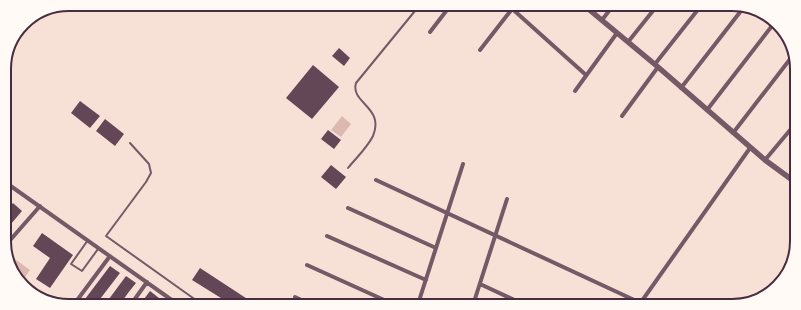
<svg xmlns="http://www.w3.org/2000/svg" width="801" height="310" font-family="'Space Grotesk',sans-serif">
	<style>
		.water { fill: #dcb8b0 }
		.building { fill: #644757 }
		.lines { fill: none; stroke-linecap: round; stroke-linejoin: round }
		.service { stroke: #755966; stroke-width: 2 }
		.minor { stroke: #755966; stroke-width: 4 }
		.tertiary { stroke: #755966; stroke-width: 5.5 }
		.rim { fill: none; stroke: #4a2c40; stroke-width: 2 }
	</style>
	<rect width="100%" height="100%" fill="#f7e1d7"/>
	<path class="water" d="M342,116l9,8 -10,13 -10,-7z
		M9,255l21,15 -6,9 -10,-7 -7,-14z"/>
	<path class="building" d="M339,48l11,10 -6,8 -12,-10z
		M313,65l26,22 -27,32 -26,-21z
		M80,101l20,15 -10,12 -19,-15z
		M105,119l19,15 -9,12 -19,-15z
		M328,130l13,10 -7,9 -13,-10z
		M331,165l15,12 -10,12 -15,-12z
		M13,203l9,8 -17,20v-19z
		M42,233l31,22 -23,33 -14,-9 14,-21 -17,-12z
		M110,266l10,7 -23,30h-15z
		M200,268l55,36 -26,-1 -37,-23z
		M126,276l10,7 -8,10 -7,10h-15z
		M150,291l9,7 -3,5h-15z"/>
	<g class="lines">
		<path class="service" d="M130,143l19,21 2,9 -5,9 -40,54 94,67
			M348,168c8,-10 19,-20 25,-32 12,-29 -23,-33 -17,-53l63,-77
			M88,240l-17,24 11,7 16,-22"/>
		<path class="minor" d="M509,6l77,69
			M602,20l10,-13
			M430,32l20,-26
			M628,42l28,-35
			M480,50l32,-41
			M655,64l45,-57
			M681,88l63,-81
			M575,91l42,-58
			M707,110l68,-88
			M622,116l36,-49
			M733,133l61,-79
			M765,160l31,-37
			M376,180l269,125
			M5,182l171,121
			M348,208l88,40
			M327,236l99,44
			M5,246l35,-40
			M307,265l86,39
			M480,284l45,21
			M295,297l15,7
			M75,303l35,-47
			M132,303l15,-21
			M418,304l45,-140
			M473,305l34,-106
			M639,305l111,-157"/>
		<path class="tertiary" d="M586,7l72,60 107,93 30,22"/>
	</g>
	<path d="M0 0H801V310H0ZM69 11H732A58 58 0 0 1 790 69V241A58 58 0 0 1 732 299H69A58 58 0 0 1 11 241V69A58 58 0 0 1 69 11Z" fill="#fffaf5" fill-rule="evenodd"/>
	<path class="rim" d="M69 11H732A58 58 0 0 1 790 69V241A58 58 0 0 1 732 299H69A58 58 0 0 1 11 241V69A58 58 0 0 1 69 11Z"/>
</svg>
